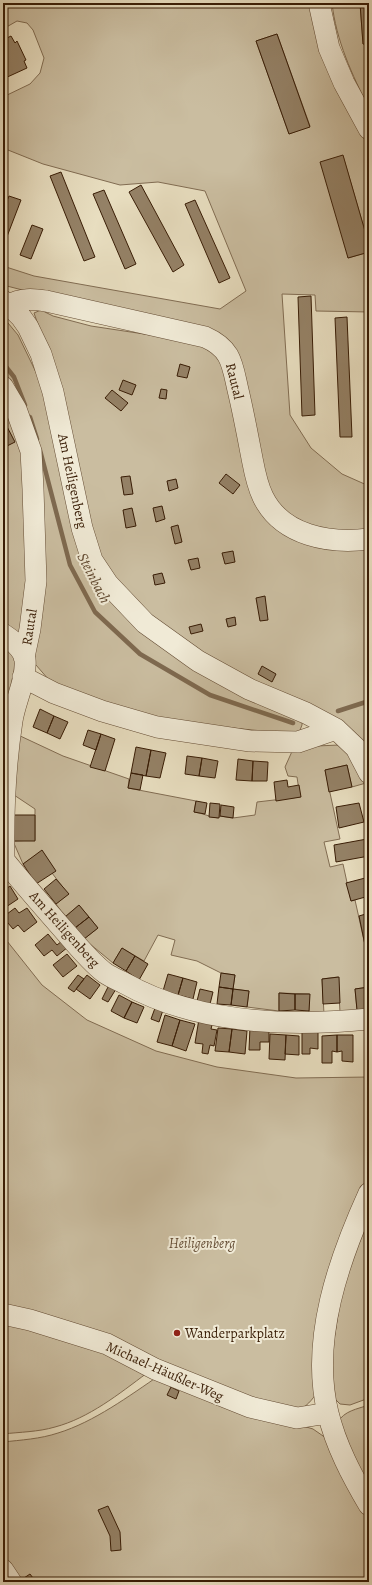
<svg xmlns="http://www.w3.org/2000/svg" width="372" height="1585" font-family="Alegreya,serif">
	<style>
		.green { fill: #cabda0; stroke: #816c52; fill-rule: evenodd }
		.lines { fill: none; stroke-linecap: round; stroke-linejoin: round }
		.stream { stroke: #7e694f; stroke-width: 4.5 }
		.building { fill: #948166; stroke: #381c05 }
		.minor-casing { stroke: #644c34; stroke-width: 22 }
		.minor { stroke: #f0ead6; stroke-width: 21 }
		.poi-dot { fill: #8f2418; stroke: #f0ead6; stroke-width: 1.5 }
		.labels { text-anchor: middle; stroke-width: 4; stroke-linejoin: round; paint-order: stroke }
		.street-label { font-size: 14px; fill: #381c05; stroke: #f0ead6 }
		.park-label { font-size: 14px; font-style: italic; fill: #644c34; stroke: #f0ead6 }
		.poi-label { font-size: 14px; fill: #381c05; stroke: #f0ead6; text-anchor: start }
		.water-label { font-size: 15px; font-style: italic; fill: #614930; stroke: #f0ead6 }
	</style>
	<rect width="100%" height="100%" fill="#e8dec0"/>
	<filter id="stains"><feTurbulence type="fractalNoise" baseFrequency=".005" numOctaves="4"/><feColorMatrix values="0 0 0 0 .2 0 0 0 0 .09 0 0 0 0 .02 0 0 0 .5 -.17"/></filter>
	<radialGradient id="worn" r=".72"><stop offset=".6" stop-color="#630" stop-opacity="0"/><stop offset="1" stop-color="#630" stop-opacity=".3"/></radialGradient>
	<path class="green" d="M3,3h310l42,119 14,22v101l-26,-89 5,102 21,-6v60l-53,-1 -1,-16 -33,-1 8,121 21,33 31,26 27,12v46l-15,2 -54,-9 -31,-29 -33,-139 -194,-62 -39,-10v-19l31,10 186,33 26,-18 -41,-100 -47,-9 -38,3 -77,-21 -40,-16v-51l27,-13 10,-11 4,-15 -11,-28 -6,-7 -10,-2 -14,8zM277,34l33,92 -21,8 -33,-93z
		M332,3h28l3,41h6v64c-17,-33 -33,-68 -37,-105z
		M41,310l12,6 38,10 106,16 21,14 6,10 40,144 105,36v208l-4,-9 -11,-13 -42,-25 -108,-49 -52,-41 -39,-35 -15,-24 -57,-225 -7,-20z
		M3,317l15,18 28,58 58,196 198,129v7l-5,13 -24,-6 -113,-11 -104,-33 -27,-31 -26,-27v-230l17,4 -17,-30z
		M3,645l15,12 -6,35 -9,4v-37l3,-1z
		M16,734l47,22 66,23 -1,9 68,13 -2,11c9,1 15,5 24,6l2,-2 13,2 22,-3 2,-13 43,-5 -3,-20 -9,-1 -3,-9 9,-20 45,-2 8,2 17,30 2,6 -14,4 -5,-22 -22,5 15,69 -16,3 6,25 13,-3 8,37 4,-1 10,45 4,-1v43l-14,2 2,21 -17,2 -2,-35 -16,2 2,35 -15,1v-21l-30,-1v18l-32,-4 2,-16 -16,-2 2,-14 -14,-2 -24,-12 -26,-6 4,-15 -17,-5 -14,26 -22,-13 -9,15 -29,-24 14,-11 -19,-23 -14,12 -9,-13 12,-10 -16,-21 -10,-22 -19,13 -10,-23 22,-1v-31l-24,-16z
		M3,936l39,49 45,35 69,31 61,16 79,11 73,-1v104l-12,26 -41,187c-6,9 -13,15 -23,20l-290,-105z
		M369,1213v185l-19,7 -10,-1 -8,-8 -2,-30 14,-91z
		M3,1320l100,28 44,25c-28,21 -58,45 -92,54 -17,5 -35,5 -52,7z
		M160,1375l94,36 59,18 13,9 43,82v62h-350l-16,-22v-118c18,-2 37,-3 55,-9 36,-11 71,-37 102,-58z
		M369,1405v87l-31,-70c6,-11 19,-13 31,-17z"/>
	<g class="lines">
		<path class="stream" d="M3,363l11,14 11,28
			M30,417l7,22
			M40,450l30,115 25,47 45,42 70,41 83,28
			M338,711l31,-10"/>
	</g>
	<path class="building" d="M360,3h9v41h-6z
		M277,34l33,93 -21,7 -33,-93z
		M11,36l4,7 2,-2 9,19 -2,1 3,7 -24,11v-39z
		M343,155l26,90v7l-21,6 -28,-96z
		M61,172l34,85 -11,4 -34,-85z
		M141,185l43,80 -11,7 -44,-80z
		M104,190l32,74 -11,5 -32,-75z
		M9,196l12,4 -18,47v-37z
		M195,200l35,78 -11,5 -34,-79z
		M32,225l11,4 -12,30 -11,-4z
		M311,296l4,119 -13,1 -4,-119z
		M347,317l5,120h-12l-5,-119z
		M180,364l10,3 -3,11 -10,-2z
		M123,380l13,5 -4,10 -13,-5z
		M161,389l6,1 -1,9 -7,-1z
		M112,390l16,13 -7,8 -16,-13z
		M3,419l12,23 -12,6z
		M226,474l14,11 -7,9 -14,-11z
		M130,476l3,18 -9,1 -3,-18z
		M176,479l2,9 -9,3 -2,-10z
		M162,506l3,13 -9,3 -3,-14z
		M132,508l4,18 -10,2 -3,-18z
		M178,525l4,17 -7,2 -4,-17z
		M233,551l2,11 -10,2 -3,-11z
		M198,558l2,10 -9,2 -3,-10z
		M162,573l3,10 -10,2 -2,-10z
		M265,596l3,24 -8,1 -4,-23z
		M235,617l1,8 -8,2 -2,-8z
		M201,624l2,7 -12,3 -2,-7z
		M262,666l14,8 -4,8 -14,-8z
		M40,709l14,7 -7,17 -14,-6z
		M54,716l14,6 -8,17 -13,-6z
		M88,730l13,4 -5,16 -13,-5z
		M101,734l14,5 -10,32 -15,-4z
		M136,747l15,3 -5,26 -15,-3z
		M151,750l15,3 -6,25 -14,-2z
		M187,756l15,2 -3,18 -14,-2z
		M202,758l16,3 -3,17 -16,-2z
		M238,759l15,2 -1,20 -16,-1z
		M253,761l15,1 -1,19h-15z
		M347,765l5,22 -23,5 -4,-22z
		M131,773l12,2 -3,15 -12,-2z
		M287,780l1,7 11,-2 2,12 -25,4 -2,-19z
		M196,801l11,2 -2,11 -11,-2z
		M210,803l10,1 -1,14 -10,-1z
		M359,803l5,19 -25,6 -3,-21z
		M221,805l13,2 -1,11 -13,-2z
		M13,815h22v26h-22z
		M367,839l2,17 -33,6 -2,-17z
		M42,850l14,21 -20,13 -13,-20z
		M369,877v19l-18,5 -5,-18z
		M56,879l13,15 -13,10 -12,-15z
		M10,886l8,13 -15,10v-18z
		M79,905l10,12 -14,11 -10,-11z
		M15,908l4,5 8,-5 10,14 -13,10 -6,-7 -5,4 -10,-12z
		M369,913v31l-4,1 -6,-29z
		M89,917l9,11 -14,11 -9,-11z
		M48,934l9,11 5,-4 6,6 -11,9 -5,-6 -8,6 -9,-11z
		M122,948l13,8 -9,15 -13,-8z
		M67,954l10,12 -14,11 -10,-12z
		M135,956l13,8 -9,16 -13,-9z
		M221,973l14,2 -2,14 -14,-2z
		M168,974l15,4 -5,17 -15,-4z
		M78,975l6,4 -10,13 -6,-4z
		M87,975l13,10 -10,14 -14,-10z
		M339,977l1,26 -17,1 -1,-25z
		M183,978l14,4 -4,17 -15,-4z
		M109,985l7,4 -8,13 -6,-3z
		M219,987l14,2 -2,16 -14,-1z
		M369,987v22l-12,1 -2,-21z
		M200,989l13,3 -3,12 -13,-3z
		M233,989l16,2 -2,16 -16,-2z
		M279,993l16,1v16l-16,1z
		M295,994h15l-1,17 -14,-1z
		M119,995l13,7 -8,16 -13,-7z
		M132,1002l12,5 -7,16 -13,-5z
		M155,1008l8,2 -4,12 -8,-3z
		M165,1015l15,5 -8,26 -15,-4z
		M199,1019l14,2 -2,8 6,1 -3,16 -4,-1 -2,9 -6,-1 1,-9 -8,-1z
		M180,1020l15,4 -9,27 -14,-5z
		M250,1027h19v15h-9v8h-11z
		M218,1028l14,1 -3,23 -14,-1z
		M232,1029l15,2 -2,23 -16,-2z
		M302,1031h16v18l-8,-1v6h-8z
		M270,1034l16,1 -1,25 -16,-1z
		M286,1035l13,1v19l-14,-1z
		M337,1035h16v27l-11,-1v-10l-5,1z
		M337,1035v17l-5,-1v12h-10v-27z
		M171,1387l8,4 -3,8 -9,-4z
		M108,1506l12,26 1,18 -10,1 -1,-15 -12,-26z
		M30,1574l6,8h-10l-2,-4z"/>
	<g class="lines">
		<defs>
			<path id="minor" d="M319,3l10,45 15,35 25,46
				M3,301l6,4 12,12 7,10 13,27 12,38 29,136 10,32 16,24 37,39 53,38 51,28 57,24 30,16 20,19 13,25
				M9,305c12,-7 24,-6 37,-4l159,36c27,12 27,27 33,53 5,21 9,42 13,63 3,15 5,30 12,44 19,39 67,47 106,42
				M3,387l13,22 15,42 2,38 3,92 -6,48 -6,28
				M3,634c8,5 20,15 22,25 2,20 -10,42 -13,62 -7,46 -9,93 -8,139l-1,-2
				M23,677l31,16 48,18 55,16 93,14 48,1 38,-13
				M4,860c21,26 43,51 65,76 11,13 23,27 36,37 6,4 13,7 19,10 73,41 163,44 245,36
				M369,1193c-30,66 -59,147 -41,220 8,33 24,63 41,92
				M3,1314l27,6 77,24 48,25 95,38 47,11 31,-5
				M3,1570l8,12"/>
		</defs>
		<use href="#minor" class="minor-casing"/>
		<use href="#minor" class="minor"/>
	</g>
	<circle class="poi-dot" cx="177" cy="1333" r="4"/>
	<g class="labels">
		<g class="street-label">
			<text transform="translate(235 381) rotate(76)" y="5">Rautal</text>
			<text transform="translate(73 481) rotate(78)" y="5">Am Heiligenberg</text>
			<text transform="translate(29 627) rotate(-81)" y="5">Rautal</text>
			<text transform="translate(65 929) rotate(48)" y="5">Am Heiligenberg</text>
			<text transform="translate(165 1371) rotate(24)" y="5">Michael-Häußler-Weg</text>
		</g>
		<g class="park-label">
			<text x="202" y="1248">Heiligenberg</text>
		</g>
		<g class="poi-label">
			<text x="185" y="1338">Wanderparkplatz</text>
		</g>
		<g class="water-label">
			<text transform="translate(94 578) rotate(63)" y="5">Steinbach</text>
		</g>
	</g>
	<rect width="372" height="1585" fill="none" stroke="#e8dec0" stroke-width="16"/>
	<rect x="4" y="4" width="364" height="1577" fill="none" stroke="#381c05" stroke-width="2"/>
	<rect x="8" y="8" width="356" height="1569" fill="none" stroke="#381c05"/>
	<rect width="100%" height="100%" filter="url(#stains)"/>
	<rect width="100%" height="100%" fill="url(#worn)"/>
</svg>
